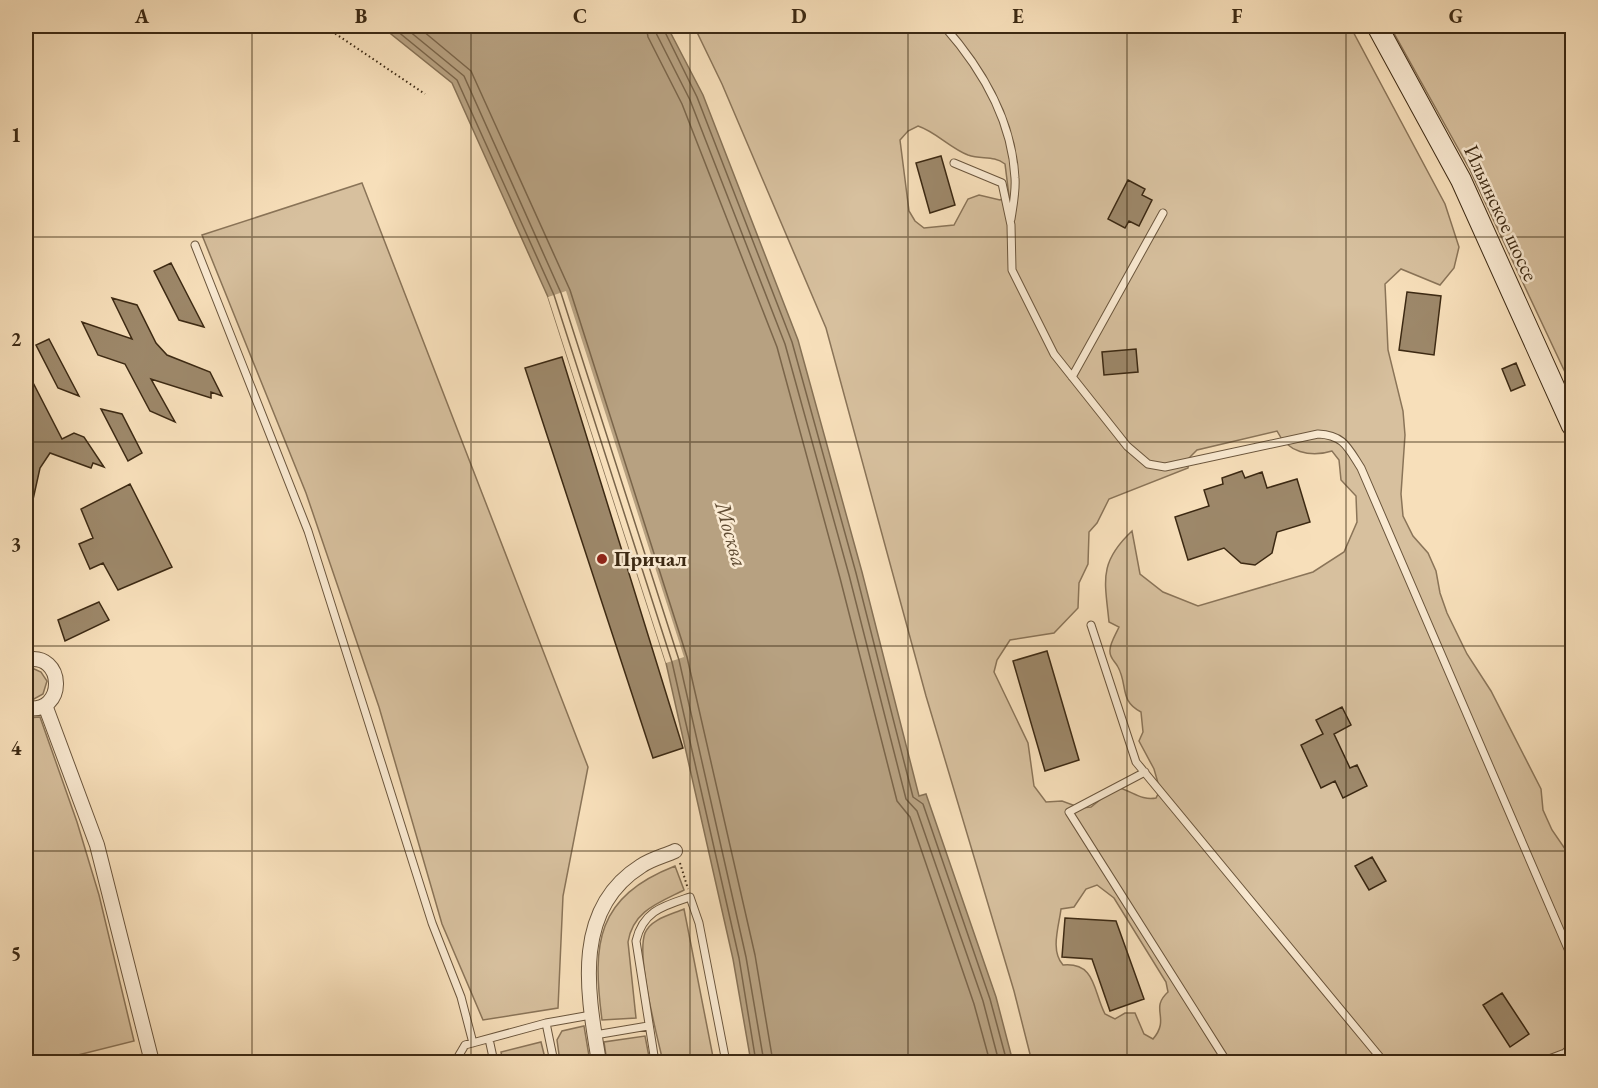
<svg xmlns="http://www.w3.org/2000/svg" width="1598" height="1088" font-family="'EB Garamond',serif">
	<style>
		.green { fill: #d7c09e; stroke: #8a7458; stroke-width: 1.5; fill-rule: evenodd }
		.water { fill: #b7a181; stroke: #867155; stroke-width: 1.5 }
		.pier { fill: #f7dfba }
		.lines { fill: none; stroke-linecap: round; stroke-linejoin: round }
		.shore { stroke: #7a654a; stroke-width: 1.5 }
		.building { fill: #9d886a; stroke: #3c2913; stroke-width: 1.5 }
		.service-casing { stroke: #6b563d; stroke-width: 9 }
		.minor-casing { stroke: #6b563d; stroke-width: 16 }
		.secondary-casing { stroke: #3c2913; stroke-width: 22 }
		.path { stroke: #3c2913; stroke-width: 2; stroke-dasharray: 1.5 3; stroke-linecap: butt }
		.service { stroke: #faead2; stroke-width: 7 }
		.minor { stroke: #faead2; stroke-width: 14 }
		.secondary { stroke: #faead2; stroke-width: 20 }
		.grid { fill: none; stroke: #3c2913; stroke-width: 1.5; stroke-opacity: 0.55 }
		.poi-dot { fill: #8f2418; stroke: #faead2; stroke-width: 2 }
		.labels { text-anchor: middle; stroke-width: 5; stroke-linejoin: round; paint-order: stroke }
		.street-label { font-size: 21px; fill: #3c2913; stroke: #faead2 }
		.poi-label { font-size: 21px; font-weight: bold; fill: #3c2913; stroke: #faead2; text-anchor: start }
		.water-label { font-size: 22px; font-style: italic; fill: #614d34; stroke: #faead2 }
		.neatline { fill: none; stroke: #3c2913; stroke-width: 2 }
		.grid-label { font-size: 20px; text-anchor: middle; font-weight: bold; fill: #3c2913 }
	</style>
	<rect width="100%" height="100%" fill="#f7dfba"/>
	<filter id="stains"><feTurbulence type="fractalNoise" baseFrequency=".00333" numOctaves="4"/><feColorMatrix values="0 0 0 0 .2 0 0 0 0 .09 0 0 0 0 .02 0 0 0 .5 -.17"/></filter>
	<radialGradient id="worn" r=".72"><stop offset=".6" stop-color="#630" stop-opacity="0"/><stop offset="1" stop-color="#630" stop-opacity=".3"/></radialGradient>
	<path class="green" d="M694,26h656l95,178 14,43 -5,21 -14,17 -39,-16 -16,15 3,66 15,61 2,24 -4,59 2,22 10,20 15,17 8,18 4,22 7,20 20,41 24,37 50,98 2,21 9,20 20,29v203h-540l-18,-71 -88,-295 -100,-368 -104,-244zM918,126c18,6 32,22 50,29 14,5 25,0 37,9l4,32 -9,4 -21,-5 -11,4 -14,26 -30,3 -9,-7 -6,-10 -9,-71 8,-9zM1277,431c10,21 33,27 55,20l7,9 2,20 15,16 1,26 -13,30 -31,20 -115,34 -35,-14 -23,-18 -8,-43c-34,32 -27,50 -23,91l10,5c-3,7 -9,16 -9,23 -1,8 5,11 8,17 10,18 1,34 23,45l2,20 -4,9 15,28 6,21 -4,8c-15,3 -25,-8 -40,-11l-25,20 -10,1 -19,-7 -16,1 -12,-16 -6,-43 -34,-71 3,-12 13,-20 44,-7 24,-25 1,-25 9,-19 1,-32 8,-9 12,-24 79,-31 1,-10 8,-8zM1097,885l17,13 52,84 2,10c-19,17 3,26 -15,47l-9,-5 -9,-21h-10l-10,6 -10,-5c-12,-23 -9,-52 -42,-49 -13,-14 -4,-39 -2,-56l13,-2 12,-18z
		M1390,26h182v361l-103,-219z
		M362,183l226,584 -25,129 -5,112 -75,12 -41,-96 -63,-217 -73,-214 -104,-258z
		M32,668l9,4 6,9 -4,13 -9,5 -8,-1v-28z
		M40,717l37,105 22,73 35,146 -84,21h-24v-344z
		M675,866l9,24c-26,13 -51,21 -56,52l8,76 -34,2c-10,-77 -6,-123 73,-154z
		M684,909l30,153h-51c-6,-27 -27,-105 -18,-129 6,-14 25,-18 39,-24z
		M584,1026l6,36h-30l-3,-22 5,-9z
		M645,1036l5,26h-43l-3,-20z
		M541,1042l5,20h-43l-2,-10z"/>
	<path class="water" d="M381,26h286l36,69 95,245 64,232 57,224 7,-2 70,203 17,65h-262l-18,-103 -67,-296 -118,-366 -96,-214z"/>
	<path class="pier" d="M566,291l118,366 -18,6 -118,-366z"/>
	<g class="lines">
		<path class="shore" d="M391,26l66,54 97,215 118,367 67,296 17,104
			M403,26l61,50 97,217 118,367 67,297 18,105
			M417,26l54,45 99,219 117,367 68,298 18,107
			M646,26l2,11 34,67 95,243 63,231 57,223 13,16 64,187 16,58
			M655,26l1,7 34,67 95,244 64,231 57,224 11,12 66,190 16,61
			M662,26l35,71 95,245 64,231 57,224 10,7 67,195 17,63"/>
	</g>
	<path class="building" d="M941,156l14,49 -25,8 -14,-50z
		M1128,180l17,9 -3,6 10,5 -13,26 -10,-5 -4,7 -17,-9z
		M171,263l33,64 -25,-7 -25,-49z
		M1407,292l34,4 -7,59 -35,-5z
		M112,298l25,7 19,38 11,12 43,17 12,24 -11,-4v6l-60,-19 24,43 -25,-11 -25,-47 -27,-9 -16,-33 50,17z
		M49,339l30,57 -21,-8 -22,-43z
		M1136,349l2,23 -34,3 -2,-23z
		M562,357l121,391 -30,10 -128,-390z
		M1516,363l9,22 -14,6 -9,-22z
		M26,369l36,70 12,-6 10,4 20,30 -11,-4 -2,5 -41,-15 -10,15 -10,45 -4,-1v-46l3,-18 -3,-11z
		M101,409l21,5 20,39 -14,8z
		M1242,471l3,7 17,-6 5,16 30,-9 13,43 -33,10 -5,21 -17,12 -14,-2 -17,-15 -36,12 -13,-43 34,-11 -5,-16 19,-6 -1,-6z
		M130,484l42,83 -54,23 -15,-27 -13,6 -11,-25 14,-6 -12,-29z
		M99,602l10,18 -44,21 -7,-21z
		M1047,651l32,109 -34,11 -32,-110z
		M1342,707l9,18 -17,9 16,34 7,-3 10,21 -24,12 -8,-17 -14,7 -20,-43 22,-11 -7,-14z
		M1372,857l14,24 -17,9 -14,-24z
		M1065,918l51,3 28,78 -34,12 -18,-52 -30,-2z
		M1502,993l27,41 -19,13 -27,-42z"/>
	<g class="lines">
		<defs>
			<path id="service" d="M944,26c38,43 68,93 71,152 1,13 -2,28 -4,41
				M954,163l48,20 9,42 1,45 42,84 73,92 21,18 17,3 153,-33c26,1 30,14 43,34l211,490
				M195,245l113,286 124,392 29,74 12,46
				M1072,377l91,-164
				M1091,625l45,137 248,300
				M1145,772l-76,40 158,250
				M546,1023l8,39
				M595,1035l53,-9
				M489,1039l5,23
				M1565,1053l7,-7
				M455,1062l10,-17 81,-22 45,-8
				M655,1062l-19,-121c7,-30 27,-35 54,-44l9,26 27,139
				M1541,1062l24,-9 7,9"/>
			<path id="minor" d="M26,660c39,-9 41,55 0,48
				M45,705l52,140 55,217
				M599,1062c-11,-67 -28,-152 42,-196 10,-7 23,-10 34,-15"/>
			<path id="secondary" d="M1377,26l84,154 111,246"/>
		</defs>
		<use href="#service" class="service-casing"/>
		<use href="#minor" class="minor-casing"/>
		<use href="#secondary" class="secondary-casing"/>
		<path class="path" d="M324,26l101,68
			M680,863l8,26"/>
		<use href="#service" class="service"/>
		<use href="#minor" class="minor"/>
		<use href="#secondary" class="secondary"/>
	</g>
	<path class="grid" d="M252,26v1036M471,26v1036M690,26v1036M908,26v1036M1127,26v1036M1346,26v1036M26,237h1546M26,442h1546M26,646h1546M26,851h1546"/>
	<circle class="poi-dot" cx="602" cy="559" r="6"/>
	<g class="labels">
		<g class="street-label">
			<text transform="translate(1501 213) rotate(65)" y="7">Ильинское шоссе</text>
		</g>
		<g class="poi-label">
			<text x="614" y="566">Причал</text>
		</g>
		<g class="water-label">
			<text transform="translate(732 534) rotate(74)" y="8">Москва</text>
		</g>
	</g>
	<rect width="1598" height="1088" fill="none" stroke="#f7dfba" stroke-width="66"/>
	<rect x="33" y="33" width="1532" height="1022" class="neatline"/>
	<g class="grid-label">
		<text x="142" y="23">A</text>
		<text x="361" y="23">B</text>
		<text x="580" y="23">C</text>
		<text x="799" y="23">D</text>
		<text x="1018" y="23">E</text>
		<text x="1237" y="23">F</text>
		<text x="1456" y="23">G</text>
		<text x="16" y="142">1</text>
		<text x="16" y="346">2</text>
		<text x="16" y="551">3</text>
		<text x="16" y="755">4</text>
		<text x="16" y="960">5</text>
	</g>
	<rect width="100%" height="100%" filter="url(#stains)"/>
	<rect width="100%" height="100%" fill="url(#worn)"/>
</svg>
